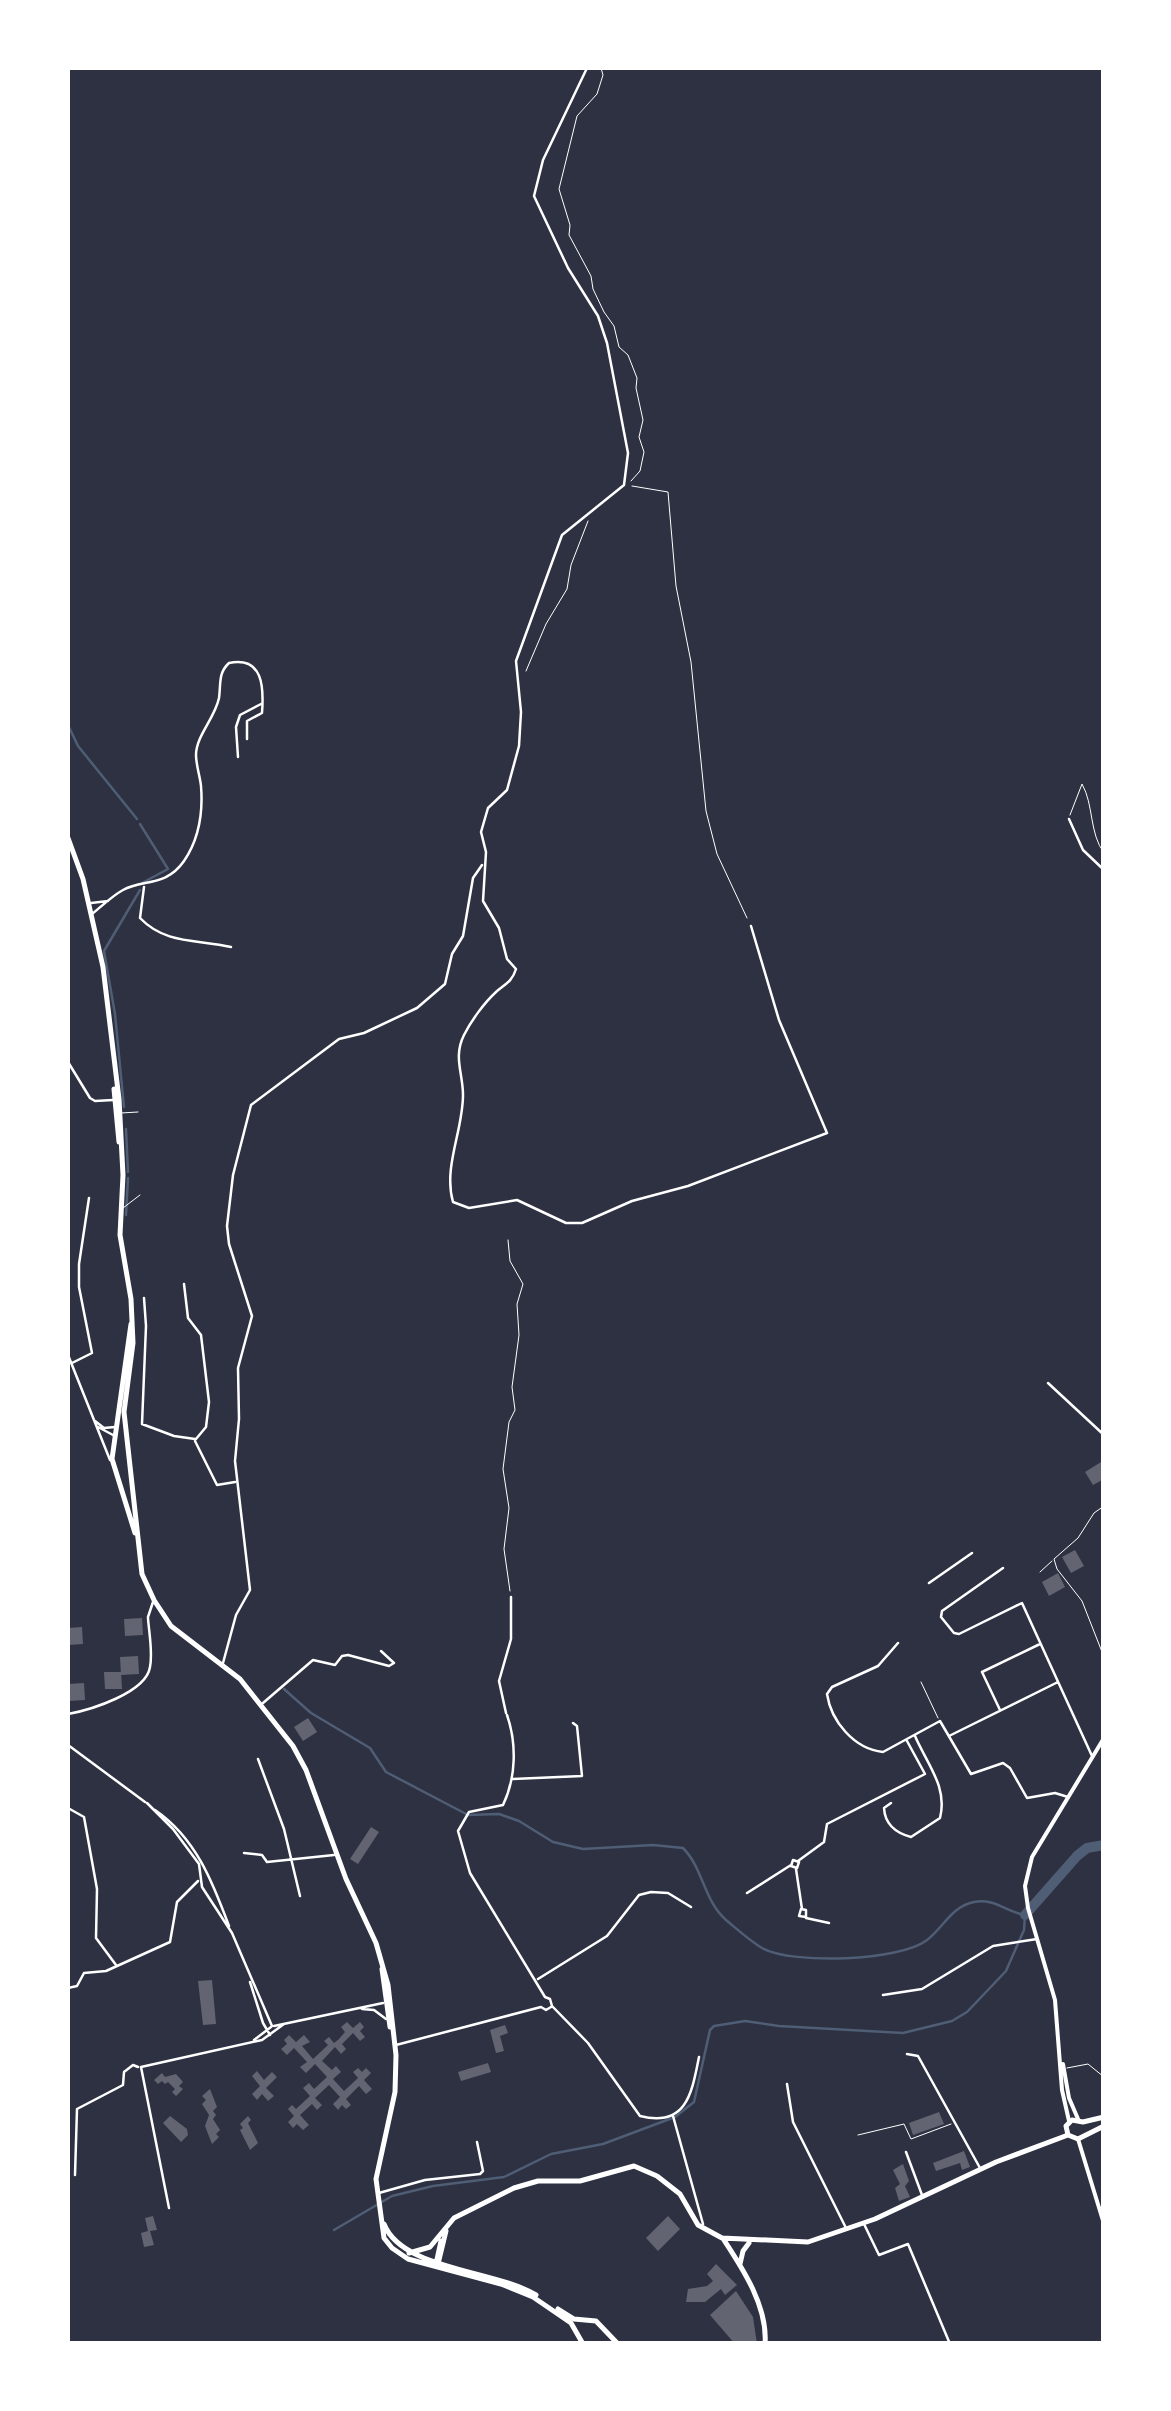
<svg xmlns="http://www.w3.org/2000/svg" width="1171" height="2411" font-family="Quicksand,sans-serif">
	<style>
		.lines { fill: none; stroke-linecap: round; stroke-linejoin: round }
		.stream { stroke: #4f5d75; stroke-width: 2.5 }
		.river { stroke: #4f5d75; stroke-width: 10 }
		.building { fill: #626471 }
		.path { stroke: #fff; stroke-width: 1 }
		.service { stroke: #fff; stroke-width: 1 }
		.minor { stroke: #fff; stroke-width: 2.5 }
		.tertiary { stroke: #fff; stroke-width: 4 }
		.secondary { stroke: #fff; stroke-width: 5 }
	</style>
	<rect width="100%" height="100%" fill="#2d3142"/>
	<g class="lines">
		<path class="stream" d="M68,725l10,21 59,73
			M140,824l28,45 -26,14
			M124,1107l-9,-93 -11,-63 36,-61
			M126,1129l2,43
			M126,1215l2,-37
			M284,1689l27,24 59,35 16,24 82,43 31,-1 20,7 34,21 30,7 70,-4 30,3c20,20 21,53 43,72 11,9 24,21 36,28 31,17 138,13 165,-8 16,-12 25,-34 47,-38 21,-4 32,10 51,13l-1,15 -18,41 -39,41 -15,9 -49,12 -124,-7 -34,-5 -31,5 -4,4 -16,72 -19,15 -72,27 -52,10 -47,23 -71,9 -41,10 -58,34"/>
		<path class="river" d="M1025,1915l52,-59 10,-8 17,-3"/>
	</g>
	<path class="building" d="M1101,1462l3,17 -11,6 -8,-13z
		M1075,1550l9,16 -13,7 -9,-16z
		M1058,1573l7,14 -16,9 -7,-14z
		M142,1618l1,17 -18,1 -1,-17z
		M82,1627l1,17 -15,1v-17z
		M138,1656l1,18 -18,1 -1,-18z
		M104,1672h17l1,17h-17z
		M84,1683l1,17 -17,1v-17z
		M308,1718l9,14 -14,9 -9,-14z
		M371,1827l8,5 -21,32 -8,-5z
		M212,1980l4,44 -13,1 -5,-44z
		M347,2022l6,6 7,-6 4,5 -4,4 5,6 -5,4 -7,-8 -11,11 4,5 -5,5 -6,-7 -13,14 10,9 4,-4 5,6 -8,7 11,12 14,-13 -5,-6 5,-4 4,4 4,-4 5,5 -7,7 8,9 -6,5 -7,-8 -13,13 5,6 -5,4 -4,-4 -4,5 -5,-6 7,-7 -11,-12 -14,13 7,7 -5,5 -5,-6 -12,11 9,10 -6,5 -6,-6 -4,4 -5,-6 6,-6 -6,-7 4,-4 4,4 14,-13 -7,-8 6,-5 5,6 13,-12 -12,-13 -9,9 -6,-6 7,-5 -13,-14 -7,7 -6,-6 6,-5 -3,-4 5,-5 7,7 8,-7 6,7 -8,4 11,13 15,-14 -4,-4 5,-4 5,6 5,-4 6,-7 -4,-5z
		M505,2025l3,8 -8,3 4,15 -8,2 -6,-23z
		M488,2063l3,9 -30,9 -3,-9z
		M257,2071l7,9 8,-8 5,5 -11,11 8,8 -6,5 -6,-7 -5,6 -5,-6 8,-8 -8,-10z
		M162,2073l3,4 11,-3 7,8 -4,4 4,3 -7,7 -4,-4 3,-3 -7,-7 -3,2 -3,-3 -4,3 -4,-4z
		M210,2089l7,18 -4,4 3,4 -3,4 7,11 -4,4 3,3 -7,7 -7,-18 4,-11 -7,-11 4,-4 -4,-4z
		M939,2112l5,12 -31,11 -4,-12z
		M170,2116l17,13 1,6 -7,7 -18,-19z
		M248,2116l3,4 -3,3 10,20 -8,7 -10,-20 3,-2 -3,-4z
		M964,2151l6,16 -8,3 -2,-7 -24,8 -3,-8z
		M903,2164l6,17 -4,5 5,11 -11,4 -4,-13 5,-4 -7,-14z
		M153,2216l4,14 -7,1 4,14 -10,2 -3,-14 7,-2 -3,-13z
		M668,2216l12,13 -22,22 -12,-13z
		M716,2264l21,21 -12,10 -4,-6 -16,13h-19l2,-13 19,-3 6,-5 -6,-7z
		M736,2291l17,26 4,27h-22l-25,-29z"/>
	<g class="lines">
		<path class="path" d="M601,68l2,7 -6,19 -20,22 -18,73 11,36 -1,10 22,41 2,13 11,23 10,14 5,21 9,8 9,23 -1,10 7,32 -4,17 5,15 -4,19 -9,10
			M632,486l36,6 8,94 15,76 15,149 11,43 30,64
			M526,671l20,-47 21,-35 4,-24 17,-44
			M508,1240l2,21 13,23 -6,20 2,31 -7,52 3,23 -6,12 -6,47 6,39 -5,41 6,42"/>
		<path class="service" d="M1070,815l12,-31c12,21 7,49 22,69
			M121,1113l17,-1
			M123,1208l17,-13
			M1104,1506l-10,7 -16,25 -24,21 3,10 25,32 22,56
			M1040,1572l12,-11
			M921,1682l17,36
			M1067,2068l21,-4 16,13
			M858,2135l46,-11 7,15 40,-15"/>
		<path class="minor" d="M587,68l-44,92 -9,36 34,72 30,48 9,27 21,110 -4,32 -62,50 -46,126 5,51 -2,34 -12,44 -19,18 -7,24 5,20 -3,49 16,27 8,31 9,10c-4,13 -11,15 -20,23 -12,11 -25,29 -32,43 -11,22 -1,38 -1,60 0,36 -20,72 -10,107l16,6 48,-8 49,23h16l50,-22 56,-15 139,-53 -48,-113 -28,-94
			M238,757l-2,-30 4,-12 21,-11
			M1069,819l14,31 21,20
			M144,887l-4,31c26,27 58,21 91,29
			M91,903l17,-2
			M92,914c10,-8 20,-18 31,-24 20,-11 43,-3 61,-29 15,-22 19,-50 17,-75 -1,-10 -5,-21 -5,-31 0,-19 19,-37 23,-57 2,-14 -1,-25 10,-35 34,-7 35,24 33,50l-15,8v18
			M68,1062l22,36 5,3 18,-1
			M184,1284l4,34 13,17 8,67 -3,25 -10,12
			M144,1298l2,28 -4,98 32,12 21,3
			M68,1355l42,105
			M72,1363l20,-10 -13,-66v-23l10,-66
			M1048,1383l56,52
			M95,1421l9,7 11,-1
			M98,1427l15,8
			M195,1441l22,44 18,-3
			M1003,1568l-61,43 -1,6 13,16 5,1 63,-31 70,153
			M929,1583l43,-30
			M148,1617l5,-15
			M898,1643l-20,23 -46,21 -5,7c4,27 27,55 56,58l57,-31 31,53 32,-11 7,5 17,30 28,-5 13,4
			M223,1663l13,-48 14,-25 -15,-129 4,-42 -1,-51 14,-52 -23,-72 -2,-18 6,-51 18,-70 88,-66 25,-6 53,-25 28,-24 7,-30 11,-18 10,-58 9,-13
			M263,1703l50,-43 22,5 7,-9 6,-1 41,11 5,-3 -13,-12
			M1000,1710l-18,-38 58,-28
			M506,1713l-7,-32 12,-42v-42
			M68,1714c22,-4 78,-21 82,-47 3,-15 -1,-34 -2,-49
			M507,1715c10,29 9,63 -4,90l-34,7 -11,19 12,42 75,124 5,2 2,7 36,37 52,73c47,12 52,-24 59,-59
			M949,1736l109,-54
			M68,1745l77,57
			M258,1759l26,70 16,67
			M513,1779l69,-3 -5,-50 -4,-3
			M147,1803l26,26 26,35 3,23 30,46 40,93
			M891,1803l-7,5c1,17 12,25 27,29l29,-19c8,-31 -13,-54 -25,-82
			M68,1808l16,9 13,72 -1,49 20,27
			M155,1810c41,28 58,73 74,116
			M244,1853l18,2 5,7 67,-7
			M793,1860l6,2 -2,6 -6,-2z
			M798,1861l26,-19 3,-18 98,-50 -18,-33
			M796,1869l6,40
			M747,1893l44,-28
			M801,1909l5,1v7l-7,-1z
			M806,1918l23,5
			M538,1979l69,-43 32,-41 12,-3 17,1 23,14
			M250,1982l13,41 7,12
			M68,1988l9,-2 7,-13 22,-2 64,-29 7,-40 21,-21
			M883,1995l39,-6 71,-43 44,-7
			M362,2009l12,1 12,9
			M274,2026l109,-23
			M254,2040l17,-13
			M396,2045l145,-38 5,3 5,-3
			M907,2054l11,2 62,112
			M787,2084l6,38 53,106
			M673,2116l30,108
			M906,2152l16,43
			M75,2175l2,-66 46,-24 1,-13 9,-7 5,2
			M379,2193l46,-13 55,-6 3,-3 -6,-29
			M169,2208l-28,-141 121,-27 22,-16
			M864,2224l15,31 29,-11 42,100"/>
		<path class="tertiary" d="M1063,2064l6,34 9,21
			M1069,2121l-7,-31 -7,-90 -27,-92 -3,-22 7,-29 72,-119
			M1078,2139l26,85"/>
		<path class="secondary" d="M68,838l15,41 20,88 16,132 4,76 -3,60 11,64 2,44 -9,69 18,162 12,26 17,26 69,53 53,67 13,24 40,109 30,64 12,42 8,70 -1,37 -19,87 8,59 8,10 16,11 93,25 32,13 38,26 12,21
			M114,1089l5,53
			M131,1324l-19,135 23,74
			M382,1969l8,58
			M1068,2135l-2,-9 6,-6 11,2 21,-5
			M1068,2135l10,4 26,-13
			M384,2224c18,46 111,46 152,71
			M724,2240c19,29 44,67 41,104
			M409,2253l21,-6 24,-29 60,-30 24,-7h42l54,-15 23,10 23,18 18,31 24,13 86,4 67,-23 121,-57 72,-27
			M436,2264l5,-23
			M438,2264l8,-33
			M740,2264l3,-13 6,-8
			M558,2309l16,10 22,2 22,23"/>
	</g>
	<rect width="1171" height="2411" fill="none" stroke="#ffffff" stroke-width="140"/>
</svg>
